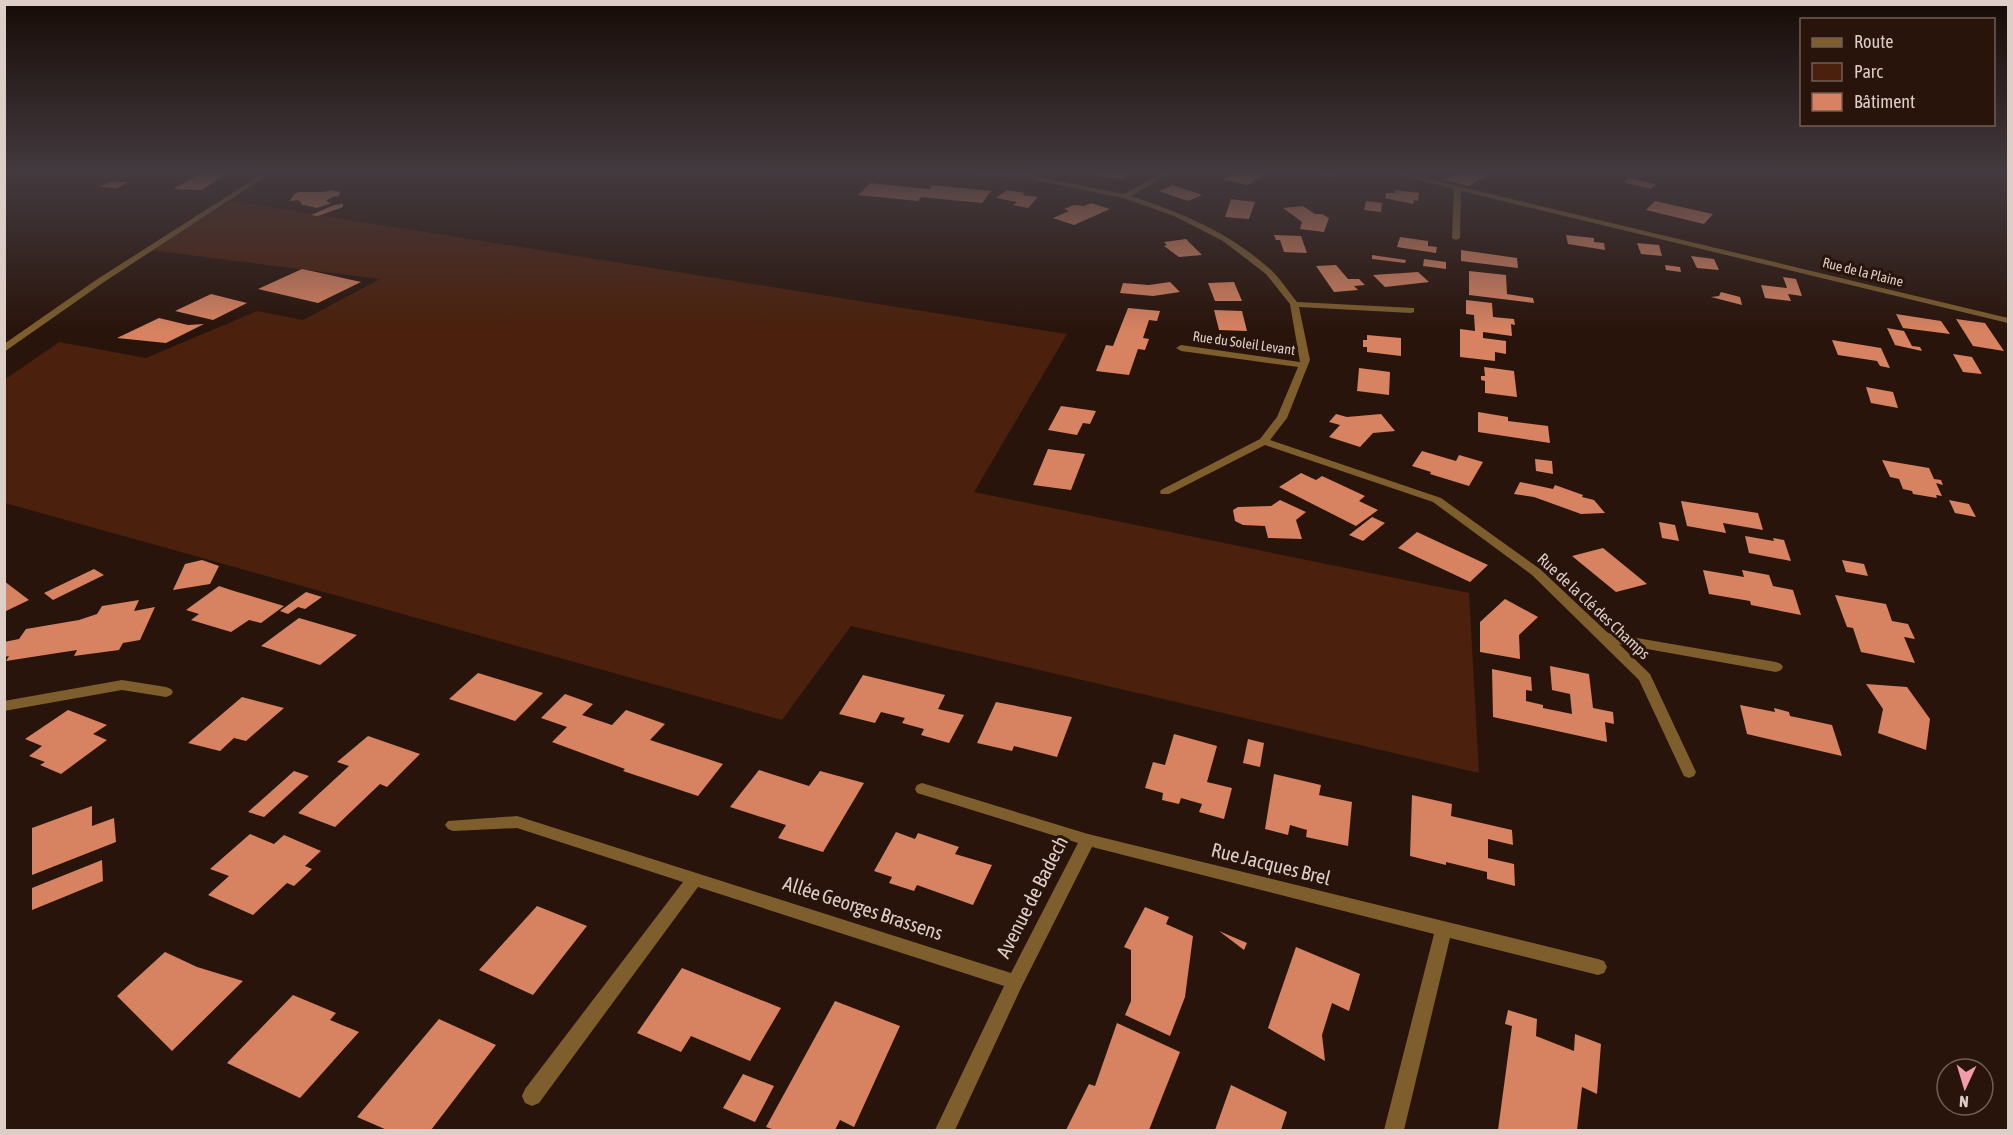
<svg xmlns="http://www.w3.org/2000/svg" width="2013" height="1135" font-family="'Asap Condensed',sans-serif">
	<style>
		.green { fill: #4b200c }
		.building { fill: #d78361 }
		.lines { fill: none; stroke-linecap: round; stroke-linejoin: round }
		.street { fill: #7d5e2c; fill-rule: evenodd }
		.labels { text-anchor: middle; stroke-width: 6; stroke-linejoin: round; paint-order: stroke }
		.far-street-label { font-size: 14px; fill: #ddcec7; stroke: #29140b }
		.street-label { font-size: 16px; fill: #ddcec7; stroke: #29140b }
		.near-street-label { font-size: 20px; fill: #ddcec7; stroke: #29140b }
	</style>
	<rect width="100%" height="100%" fill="#29140b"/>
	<path class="green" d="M231,201l836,133 -93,158 495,101 10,180 -628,-147 -69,94 -777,-217 -1,-123 55,-38 87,16 111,-47 46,9 77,-41 -231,-29z"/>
	<path class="building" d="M1095,173h39l-13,5h-11l-13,-2z
		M1238,173h12l13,3 -16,9 -25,-6z
		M1309,173h26l-1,4z
		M1458,173h31l-20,13 -25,-6z
		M200,174h26l-24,16 -29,-1z
		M1628,178l28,6 -5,5 -28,-7z
		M110,182h18l-11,6 -18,-1z
		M870,183l59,6 3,-4 59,6 -9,12 -61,-6 -3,4 -60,-6z
		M1173,185l29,10 -14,6 -29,-10z
		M331,190l9,2 -1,4 -7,1 -6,4 5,2 -14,5 -17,-4 2,-1 -4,-3 -8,1 4,-7 5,-2h24z
		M1007,190l17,3 -2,2 16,2 -10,11 -15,-3 4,-3 -21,-4z
		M1395,190l24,3 -1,8 -4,-1 -1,4 -28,-6 1,-5h9z
		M1231,199l24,3 -6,17 -24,-2z
		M1366,201l16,2 -1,9 -17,-2z
		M1655,201l44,10 14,3 -9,10 -58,-14z
		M1091,203l19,6 -36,16 -21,-7 16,-7 -5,-2 10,-4 10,1z
		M343,204v3l-25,9 -7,-1 23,-10z
		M1303,206l12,8h7l7,4 -5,14 -24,-3 2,-7 -19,-14z
		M1274,235l27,1 6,17 -23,-1 -4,-12h-4z
		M1566,235l28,3v4l10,1 1,7 -37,-6z
		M1400,237l28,4v5l9,1 -1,6 -39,-6z
		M1186,239l16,16 -23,2 -15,-11 3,-1 -3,-3z
		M1637,243l22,2 3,11 -21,-2z
		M1461,250l56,8 1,10 -57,-7z
		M1372,255l34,5 -1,3 -33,-4z
		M1691,256l23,3 5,11 -22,-2z
		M1424,259l22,3v7l-23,-3z
		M1336,265l12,14h11l6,6 -11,1 4,4 -24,2 -18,-26z
		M1665,265l15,2 1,5 -15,-2z
		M302,269l14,3 45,10 -43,21 -60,-14z
		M1469,271l37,4 1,19 26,4 1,5 -65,-8z
		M1418,272l11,10 -44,5 -12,-12z
		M1783,277l13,2 6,17 -14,-2 3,7 -26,-3 -4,-13 26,3z
		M1170,282l10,10 -27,4 -33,-3 3,-10 26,2z
		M1234,282l8,19h-27l-7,-18z
		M1721,292l19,5 2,8 -31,-8 8,-1z
		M211,294l36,9 -34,17 -38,-9z
		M1466,300l26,3 1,14 21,2 1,6 -4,-1 1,12 -29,-4v6l23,3v13l-11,-2v9l-35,-4v-28l15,2 -1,-16 -8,-1z
		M1128,308l32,3 -3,10 -8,-1 -6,18 6,1 -4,11 -7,-1 -9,26 -33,-4 10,-26 7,1z
		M1214,310l28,1 5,20 -28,-1z
		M1896,314l45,7 9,13 -47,-6z
		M159,318l29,7 16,-1 -38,19 -49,-5z
		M1956,319l29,4 19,28 -31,-5z
		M1887,328l17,3 8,15 8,1 2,4 -27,-6z
		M1367,335l34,3v18l-34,-4v-5h-4v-7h4z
		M1832,340l49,8 9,20 -10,-2 -3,-5 -39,-6z
		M1953,354l19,3 10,17 -19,-2z
		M1484,367l30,4 3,26 -32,-4v-12l-4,-1v-4h4z
		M1359,368l31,4 -1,23 -32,-4z
		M1866,387l27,5 5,16 -27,-5z
		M1061,406l35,5 -6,13 -7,-1 -6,12 -29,-5z
		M1478,412l30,5v4l40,5 2,17 -72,-11z
		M1336,414l11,3 34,-3 14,17 -22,2 -13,14 -31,-10 11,-12 -11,-3z
		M1048,449l37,5 -14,36 -38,-5z
		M1422,451l34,10 3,-6 24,7 -14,24 -39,-12 1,-2 -19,-6z
		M1535,459l17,2 1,13 -17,-3z
		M1882,460l47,8 5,11 7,1 2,5 -7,-2 6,13 -6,-1 1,3 -24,-4 -1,-3 -9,-2 -4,-10 -9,-2z
		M1301,473l15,7 6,-4 43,20 -6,5 19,9 -22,16 -77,-39z
		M1520,482l33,7 2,-4 28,10 -1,2 12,3 11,13 -24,1 -47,-17 -20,-3z
		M1280,500l26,12 -10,8 6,19 -34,-1 -3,-12 -22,-1 -8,-4 -2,-11 5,-3 33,-1z
		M1949,500l20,4 7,13 -21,-4z
		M1681,501l77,12 5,17 -40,-7 3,10 -39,-7z
		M1372,517l13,6 -22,18 -14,-6z
		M1659,522l16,3 4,16 -17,-3z
		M1417,532l71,33 -18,17 -72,-34z
		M1745,536l29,5 -1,-3 11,2 7,21 -42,-8z
		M1603,548l44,36 -31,8 -44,-36z
		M202,560l17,6 -9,18 -37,6 12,-26z
		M1842,560l22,4 4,12 -22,-4z
		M94,569l10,6 -51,25 -9,-7z
		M1703,570l41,7 -2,-7 27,5 4,11 20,4 8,25 -50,-10 -1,-4 -41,-7z
		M4,581l25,19 -25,12z
		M219,586l15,5 50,15 -23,17 -12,-3 -18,12 -40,-12 8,-6 -13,-4z
		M306,592l16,5 -17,12 -7,-2 -10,7 -8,-3z
		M1835,595l51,9 6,17 16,3 7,15 -11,-2 11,26 -54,-11 -8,-24 -6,-1z
		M1505,599l33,18 -19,18 1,24 -40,-7v-30z
		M139,600l-5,11 21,-4 -15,33 -17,3 -4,7 -45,6 3,-6 -71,11 3,-5 -5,1v-15l15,-3 7,-10 53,-9 18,-6 5,-8z
		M299,618l58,17 -37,30 -59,-19z
		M1550,666l39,8 4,34 20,4 1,12 -9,-2 2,20 -114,-25 -1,-48 39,8 1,14 -6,-1v11l17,4v3l29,6 -2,-20 -18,-4z
		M478,673l65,20 -28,28 -66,-22z
		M863,675l82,20 -7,14 26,6 -15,28 -28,-8 3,-6 -22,-6 3,-5 -24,-6 -6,11 -36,-9z
		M1866,684l41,3 23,32 -4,31 -48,-17 5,-24z
		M565,694l28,10 -11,11 30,10 14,-15 39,14 -15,16 73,24 -25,32 -75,-25 2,-2 -73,-27 15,-15 -26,-9z
		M242,697l42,11 -38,33 -12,-3 -14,13 -32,-8z
		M996,702l76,15 -15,40 -43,-11 -2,5 -35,-8z
		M1740,705l35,7 -1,-4 15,4 1,4 42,9 10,31 -95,-22z
		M68,710l39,15 -14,9 14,6 -46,34 -21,-9 5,-3 -16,-6 13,-10 -17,-7z
		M1174,734l43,12 -10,36 25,6 -8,31 -25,-7 3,-8 -21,-6 -2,6 -17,-4 1,-7 -18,-5 8,-26 12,3z
		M368,736l52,18 -33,33 -7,-3 -45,43 -37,-14 51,-47 -12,-4z
		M1248,739l16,4 -4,24 -17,-4z
		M759,770l50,16 11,-15 44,12 -41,69 -45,-14 8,-13 -56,-18z
		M294,771l15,5 -45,41 -16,-5z
		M1274,774l47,11 -2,10 33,7 -4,44 -42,-9 1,-7 -17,-5 -2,10 -23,-6z
		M1412,795l40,9 -1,12 61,14 1,15 -25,-6v19l26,6 1,22 -28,-7v-7l-41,-10v3l-36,-9z
		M92,806v20l22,-8 2,24 -84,33v-47z
		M896,832l19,7 3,-6 41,14 -4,7 37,11 -19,40 -56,-20 -3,6 -25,-8 3,-6 -18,-6z
		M250,834l24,10 10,-9 37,16 -16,15 7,3 -18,17 -7,-3 -34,32 -45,-20 21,-19 -19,-7z
		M102,860l1,21 -71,29v-22z
		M537,906l50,20 -54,69 -54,-25z
		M1145,907l24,10 -3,7 27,12 -8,61 -15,39 -45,-21 6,-14v-51l-7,-3z
		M1219,931l28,12 -3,7z
		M1296,947l64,27 -11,37 -17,-8 -10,32 3,26 -57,-33z
		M165,952l32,15 46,14 -71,70 -55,-55z
		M682,968l99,40 -31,53 -59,-25 -10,16 -44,-19z
		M293,995l43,18 -6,7 29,12 -59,66 -73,-35z
		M835,1001l65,25 -46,101 -14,-7 -5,10h-60l-9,-3z
		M1508,1010l29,9 -1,17 38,15 1,-17 26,10 -4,50 -15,-7 -5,43h-79l14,-104 -7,-2z
		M439,1019l57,26 -65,85h-44l-30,-13z
		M1117,1023l63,29 -31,78h-83l23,-46 6,2z
		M743,1074l31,12 -19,36 -32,-14z
		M1231,1085l56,27 -6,18h-66z"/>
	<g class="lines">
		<path class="street" d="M264,173h7l-167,109 -100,70v-8l95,-66z
			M966,173l58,1 100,20 39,-21h7l-39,23c51,17 97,36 139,73 10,9 18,22 27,33l117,6v4l-3,1 -112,-6 11,53 -23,58 -17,22 171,58 99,71 68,64 168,29 5,2 2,3 -2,3 -5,2 -157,-28 31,30 46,98 -2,4 -5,2 -5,-2 -2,-4 -43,-92 -107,-105 -99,-73 -168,-57 -96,49h-8l-1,-2 1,-2 99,-51 17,-22 21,-50 -117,-16 -5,-3 5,-3 119,17 -10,-58 -24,-30 -43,-33 -49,-25 -51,-18 -99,-20 -55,-3z
			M1394,173h9l605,145v5l-547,-132 -1,47 -4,2 -4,-2 2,-49z
			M122,680l44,7 5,2 2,3 -2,3 -5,2 -44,-7 -118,21v-10z
			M922,783l166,51 510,125 6,2 3,6 -3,6 -6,2 -148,-37 -46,192h-20l50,-196 -342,-87 -71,141 -66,142h-20l69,-144 -306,-99 -159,216 -7,3 -7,-3 -3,-7 3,-7 158,-207 -166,-54 -64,3 -5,-2 -3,-4 3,-4 69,-5 494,157 67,-130 -161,-50 -2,-4 2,-4z"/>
	</g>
	<linearGradient id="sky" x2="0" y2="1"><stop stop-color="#170b06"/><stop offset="0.52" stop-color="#433a3f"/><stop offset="1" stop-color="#433a3f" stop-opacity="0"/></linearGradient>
	<rect width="2013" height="331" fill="url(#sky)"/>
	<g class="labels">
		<g class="far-street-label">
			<text transform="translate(1863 272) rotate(14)" y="5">Rue de la Plaine</text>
			<text transform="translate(1244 343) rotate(8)" y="5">Rue du Soleil Levant</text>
		</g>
		<g class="street-label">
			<text transform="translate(1594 606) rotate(43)" y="6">Rue de la Clé des Champs</text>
		</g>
		<g class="near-street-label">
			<text transform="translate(1271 864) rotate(14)" y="7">Rue Jacques Brel</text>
			<text transform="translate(1032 897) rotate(-63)" y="7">Avenue de Badech</text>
			<text transform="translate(863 908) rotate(18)" y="7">Allée Georges Brassens</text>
		</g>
	</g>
	<rect width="2013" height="1135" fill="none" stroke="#ddcec7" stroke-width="12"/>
	<rect x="1800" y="18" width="195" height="108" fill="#29140b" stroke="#715e56" stroke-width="1.5"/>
	<rect x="1812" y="38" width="30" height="9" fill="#7d5e2c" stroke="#715e56" stroke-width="1.5"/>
	<text x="1854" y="48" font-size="18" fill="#ddcec7">Route</text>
	<rect x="1812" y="63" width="30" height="18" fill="#4b200c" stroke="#715e56" stroke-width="1.5"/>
	<text x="1854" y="78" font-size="18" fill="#ddcec7">Parc</text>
	<rect x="1812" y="93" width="30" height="18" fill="#d78361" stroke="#715e56" stroke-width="1.5"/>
	<text x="1854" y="108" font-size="18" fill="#ddcec7">Bâtiment</text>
	<g transform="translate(1965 1087) rotate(184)"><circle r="28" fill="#29140b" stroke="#715e56" stroke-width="1.5"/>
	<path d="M0-4.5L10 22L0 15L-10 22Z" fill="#f39aab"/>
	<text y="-9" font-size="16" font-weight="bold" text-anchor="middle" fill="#ddcec7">N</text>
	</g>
</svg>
